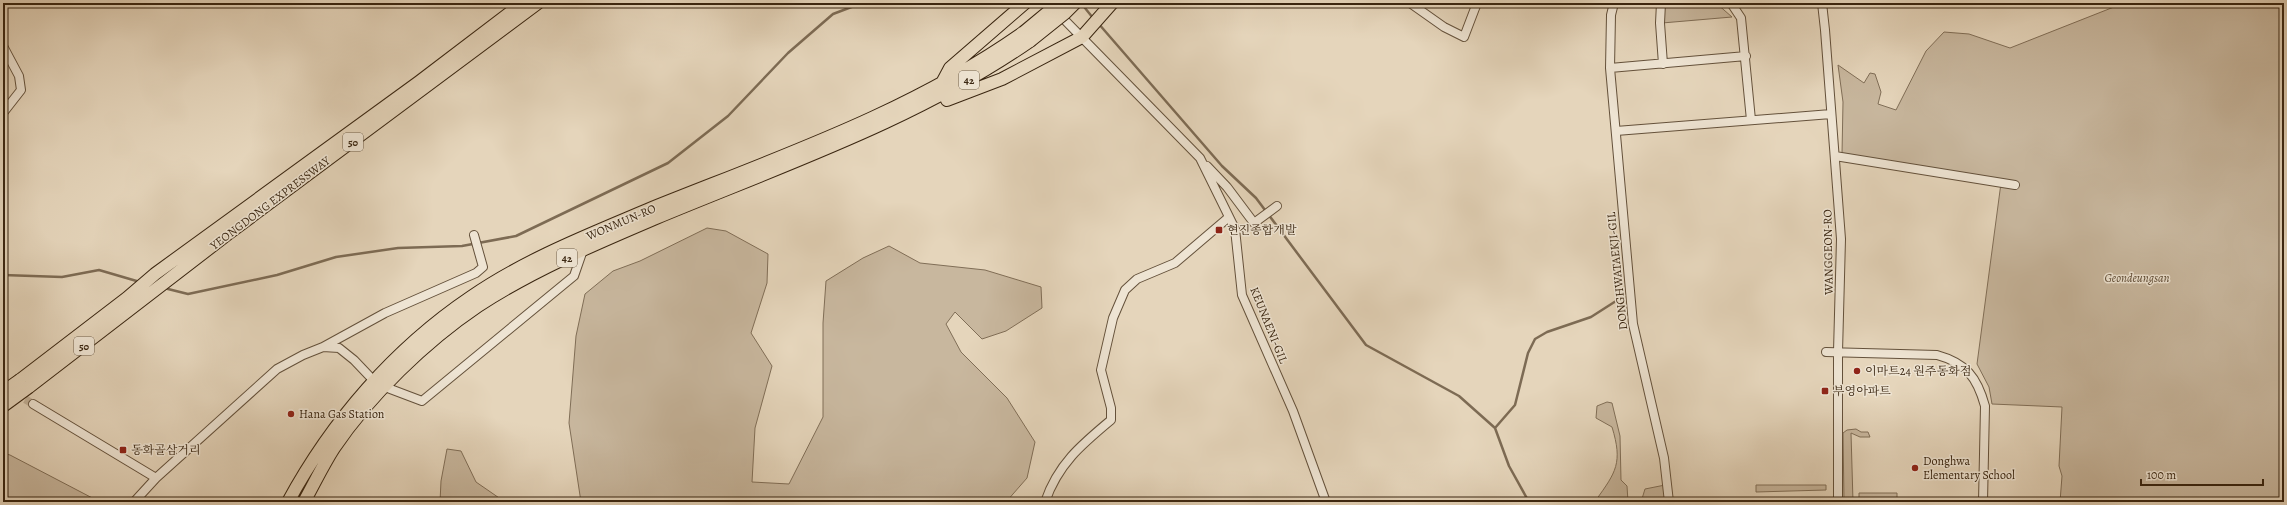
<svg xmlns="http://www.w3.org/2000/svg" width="2287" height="505" font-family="Alegreya,'Noto Serif KR',serif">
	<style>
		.green { fill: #c8b79e; stroke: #806e57 }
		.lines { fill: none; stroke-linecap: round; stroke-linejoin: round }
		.stream { stroke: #7d6b54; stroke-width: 2.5 }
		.minor-tunnel { stroke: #c3b299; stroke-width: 8; stroke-dasharray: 8 4; stroke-linecap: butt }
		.minor-casing { stroke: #64513b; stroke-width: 10 }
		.highway-casing { stroke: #392510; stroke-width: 14 }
		.minor { stroke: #eee4d3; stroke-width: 8 }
		.highway { stroke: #e5d5bb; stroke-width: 12 }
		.highway-bridge-casing { stroke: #392510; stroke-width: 14; stroke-linecap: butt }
		.highway-bridge { stroke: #e5d5bb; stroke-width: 12 }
		.poi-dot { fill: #8f2418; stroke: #eee4d3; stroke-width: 1.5 }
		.labels { text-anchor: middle; stroke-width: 3; stroke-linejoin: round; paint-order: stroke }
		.shield { fill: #eee4d3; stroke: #6f5e4a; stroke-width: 1 }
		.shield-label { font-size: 11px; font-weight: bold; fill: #392510 }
		.street-label { font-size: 12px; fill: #392510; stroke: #eee4d3 }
		.poi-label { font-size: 12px; fill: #392510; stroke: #eee4d3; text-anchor: start }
		.park-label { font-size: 12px; font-style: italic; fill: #5d4a34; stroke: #eee4d3 }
	</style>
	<rect width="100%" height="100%" fill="#e5d5bb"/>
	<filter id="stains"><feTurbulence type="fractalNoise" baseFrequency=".005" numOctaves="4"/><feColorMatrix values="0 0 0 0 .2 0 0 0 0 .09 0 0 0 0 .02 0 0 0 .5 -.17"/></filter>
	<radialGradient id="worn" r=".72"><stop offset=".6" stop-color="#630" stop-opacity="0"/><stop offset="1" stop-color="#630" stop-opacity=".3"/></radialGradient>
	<path class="green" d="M1664,3h52l16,14 -70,6z
		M2124,3h160v499h-224l2,-26 -3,-10 3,-59 -70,-3 -3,-17 -12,-23 24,-181 -159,-29 1,-52 -5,-37 26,18 6,-10 5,1 6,18 -3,12 18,6 30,-59 18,-19 25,2 41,14z
		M707,228l19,3 42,23 -1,29 -16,50 21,33 -17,62 -3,54 37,2 34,-67v-94l3,-42 37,-23 26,-12 31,17 65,7 56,17 1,21 -36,23 -24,8 -27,-27 -9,12 15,28 46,46 28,44 -8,36 -21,24h-425l-12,-79 7,-87 9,-42 28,-23 27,-10z
		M1607,402l5,1 8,33 1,44 6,6 1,16 -32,-2c20,-28 27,-37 16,-73l-16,-9 1,-12z
		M1856,429l5,3h7l2,5h-10l-9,-4 2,69h-9l-1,-69 4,-3z
		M447,449l14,2 15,31 29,20h-65l1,-21z
		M3,453l7,2 90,47h-97z
		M1665,485v17h-24l4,-13z
		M1756,485h70v5l-70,2z
		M1859,493h38v9h-38z"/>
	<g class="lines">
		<path class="stream" d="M1081,3l12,15
			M1098,23l124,143 34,32 110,147 93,51 36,32 14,38 20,36
			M3,275l59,2 37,-7 41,12
			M164,288l24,6 89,-19 59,-18 62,-9 64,-2 54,-10 152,-73 60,-47 60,-63 45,-39 29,-11
			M1495,428l20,-23 13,-52 7,-14 12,-7 44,-15 25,-16"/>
		<path class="minor-tunnel" d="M15,393l18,11"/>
		<defs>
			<path id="minor" d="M1048,3l152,155 35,71 7,66 51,116 33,91
				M1410,3l34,24 20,10 13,-34
				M1614,3l-3,12 -1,53 23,256 31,134 5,44
				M1661,3l-1,20 3,41
				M1731,3l10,15 10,102
				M1822,3l3,27 16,209 -3,113v150
				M3,46l16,30 2,14 -18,23
				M1610,68l136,-12
				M1616,131l215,-17
				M1835,156l180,29
				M1207,166l20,21 27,36 23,-17
				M323,347l62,-34 91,-40 7,-6 -9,-32
				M1826,352l111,3c29,8 40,22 48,51l-2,96
				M385,387l37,14 152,-125 9,-26
				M33,404l123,74
				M134,502l22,-24 121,-109 26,-14 20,-8 16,1 15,12 20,21
				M1045,502c13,-38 36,-57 66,-82v-12l-10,-38 12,-52 12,-28 12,-11 38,-16 54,-46"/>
			<path id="highway" d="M942,83l8,-15 75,-65
				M947,100l55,-21 80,-42 30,-34
				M20,380l107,-82 28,-24 264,-192 104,-79
				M29,387l200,-154 309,-230
				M288,502c44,-81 106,-153 183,-205 55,-38 120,-63 181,-89 127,-51 259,-96 372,-176
				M304,502c10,-18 19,-37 30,-54 35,-52 92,-107 144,-142 55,-36 117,-62 178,-88 127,-53 260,-98 374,-177"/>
		</defs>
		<use href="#minor" class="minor-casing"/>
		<use href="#highway" class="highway-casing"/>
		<use href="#minor" class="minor"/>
		<use href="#highway" class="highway"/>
		<defs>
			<path id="highway-bridge" d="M1024,32l35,-29
				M1030,41l35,-28 10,-10
				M3,392l17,-12
				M3,406l26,-19"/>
		</defs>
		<use href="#highway-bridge" class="highway-bridge-casing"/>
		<use href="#highway-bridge" class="highway-bridge"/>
	</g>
	<g class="poi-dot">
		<rect x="1215" y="226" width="8" height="8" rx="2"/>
		<circle cx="1857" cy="371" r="4"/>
		<rect x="1821" y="387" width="8" height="8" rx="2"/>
		<circle cx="291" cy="414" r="4"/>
		<rect x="119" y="446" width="8" height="8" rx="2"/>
		<circle cx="1915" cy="468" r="4"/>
	</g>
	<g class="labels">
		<g class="shield">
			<rect x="959" y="71" width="20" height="18" rx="3"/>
			<rect x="343" y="133" width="20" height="18" rx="3"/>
			<rect x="557" y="249" width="20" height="18" rx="3"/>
			<rect x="74" y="337" width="20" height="18" rx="3"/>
		</g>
		<g class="shield-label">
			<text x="969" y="84">42</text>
			<text x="353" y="146">50</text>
			<text x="567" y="262">42</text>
			<text x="84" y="350">50</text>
		</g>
		<g class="street-label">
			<text transform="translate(270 203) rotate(-37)" y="4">YEONGDONG EXPRESSWAY</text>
			<text transform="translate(621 222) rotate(-23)" y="4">WONMUN-RO</text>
			<text transform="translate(1828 252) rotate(-91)" y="4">WANGGEON-RO</text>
			<text transform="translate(1617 271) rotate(-96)" y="4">DONGHWATAEKJI-GIL</text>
			<text transform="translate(1269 325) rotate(68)" y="4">KEUNAENI-GIL</text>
		</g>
		<g class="poi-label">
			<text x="1227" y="234">현진종합개발</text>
			<text x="1865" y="375">이마트24 원주동화점</text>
			<text x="1833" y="395">부영아파트</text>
			<text x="299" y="418">Hana Gas Station</text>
			<text x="131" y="454">동화골삼거리</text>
			<text x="1923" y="465">Donghwa<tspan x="1923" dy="14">Elementary School</tspan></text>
		</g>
		<g class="park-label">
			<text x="2137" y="282">Geondeungsan</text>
		</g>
	</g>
	<rect width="2287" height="505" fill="none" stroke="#e5d5bb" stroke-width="16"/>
	<rect x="4" y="4" width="2279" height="497" fill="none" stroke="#392510" stroke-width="2"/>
	<rect x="8" y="8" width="2271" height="489" fill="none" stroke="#392510"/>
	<path d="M2141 479v6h122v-6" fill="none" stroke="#392510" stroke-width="2"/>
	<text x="2147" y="479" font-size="12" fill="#392510" stroke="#eee4d3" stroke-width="3" paint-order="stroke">100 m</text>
	<rect width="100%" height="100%" filter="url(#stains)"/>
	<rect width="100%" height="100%" fill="url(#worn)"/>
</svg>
